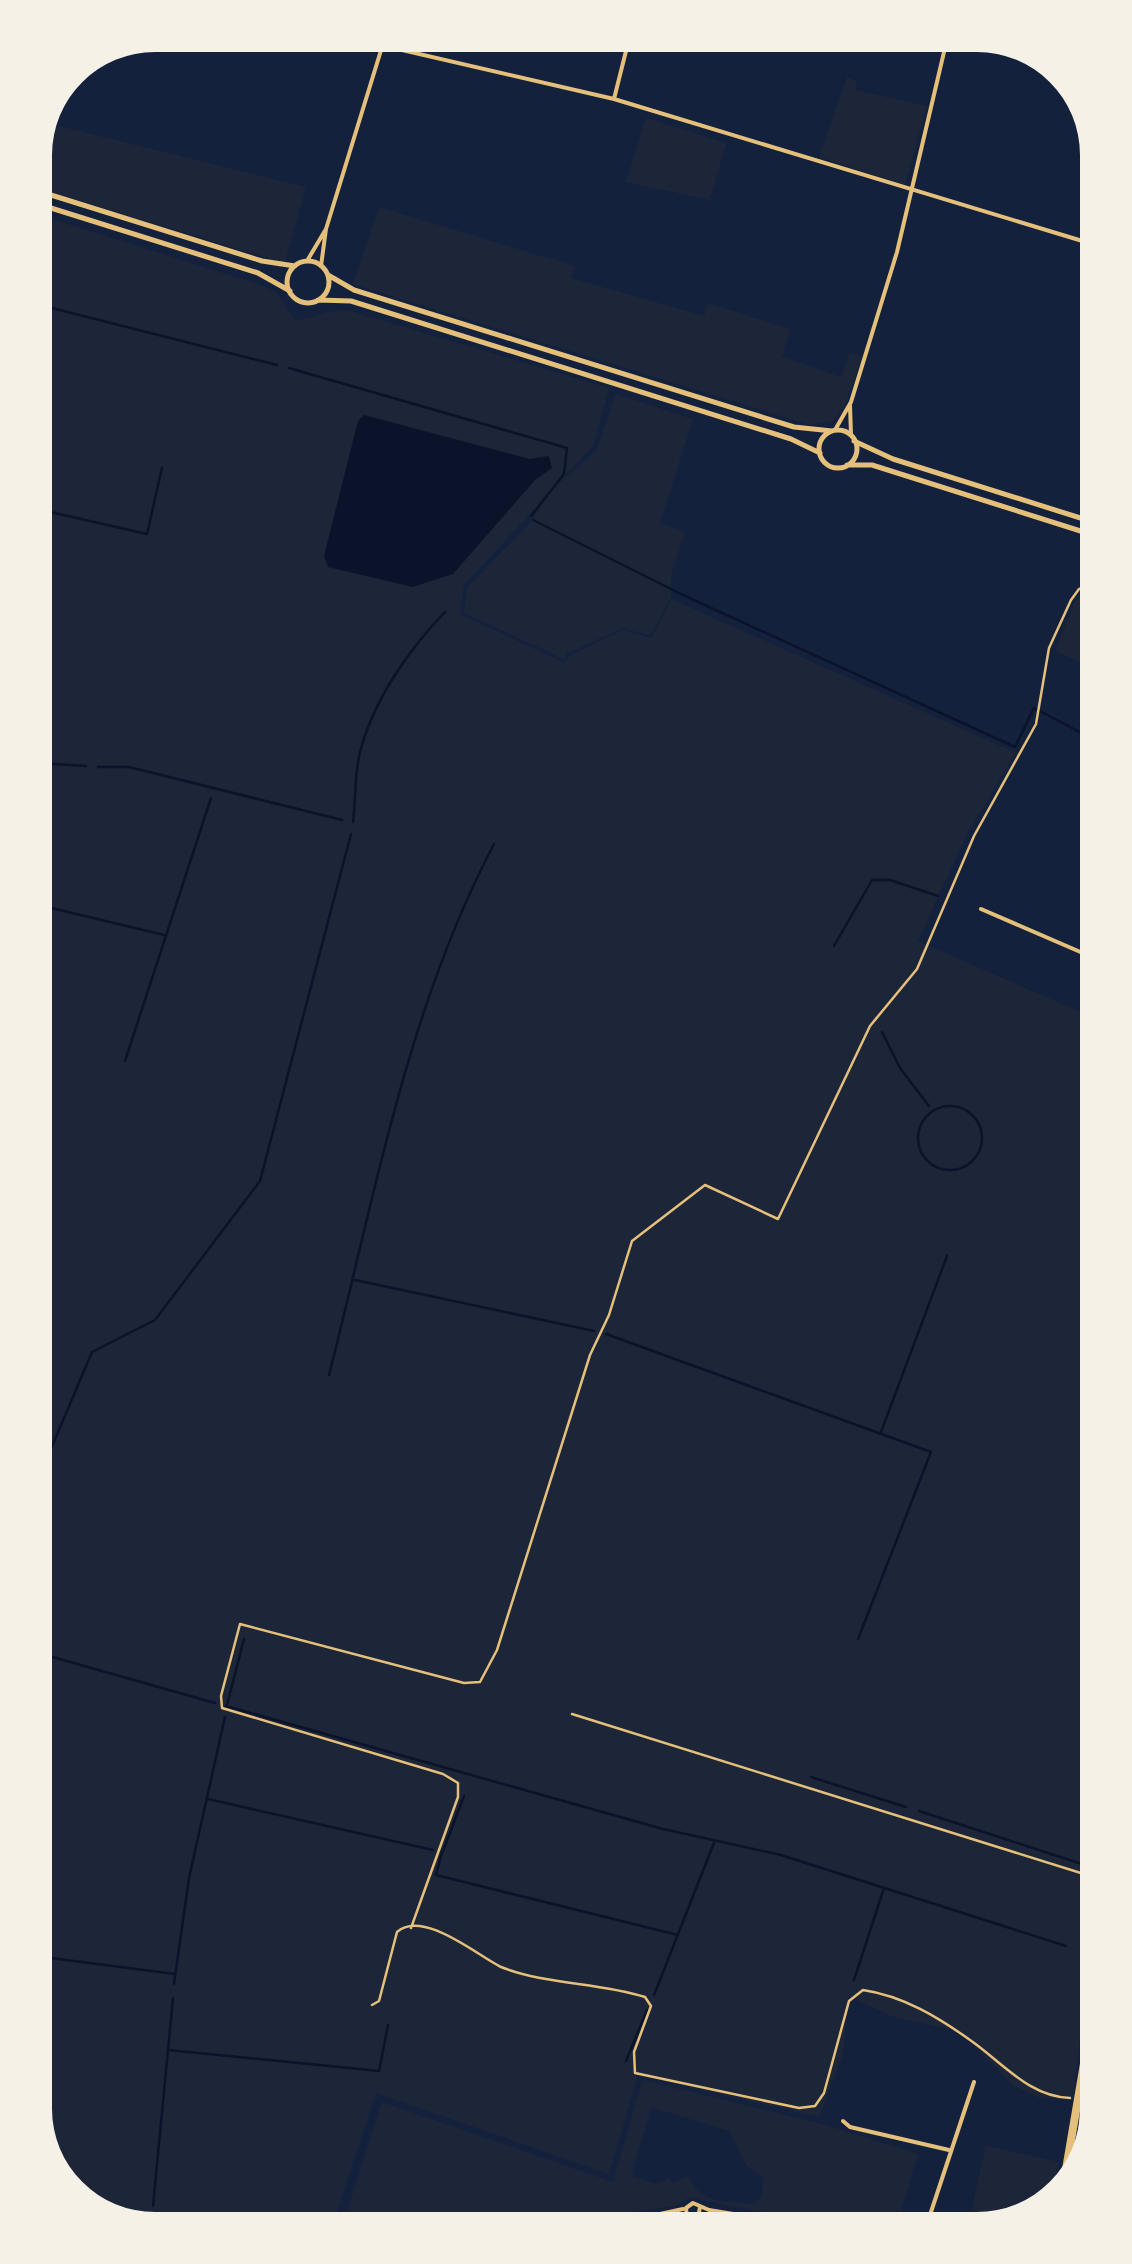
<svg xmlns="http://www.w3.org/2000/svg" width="1132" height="2264" font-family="'Public Sans',sans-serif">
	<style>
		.green { fill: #1d2539; fill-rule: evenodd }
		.water { fill: #0b132b }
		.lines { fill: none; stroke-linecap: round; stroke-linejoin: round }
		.stream { stroke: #0b132b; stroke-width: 2.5 }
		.path { stroke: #e5c07b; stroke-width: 2.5 }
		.service { stroke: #e5c07b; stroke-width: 2.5 }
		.minor { stroke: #e5c07b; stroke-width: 4 }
		.tertiary { stroke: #e5c07b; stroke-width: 5 }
		.primary { stroke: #e5c07b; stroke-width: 8 }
	</style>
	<rect width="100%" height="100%" fill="#14213d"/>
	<path class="green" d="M847,77l10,4 -2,9 72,16 -22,79 -86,-28z
		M646,118l80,25 -16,57 -84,-18z
		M46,123l260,64 -21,76 -250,-76v-39z
		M379,207l195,59 -3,12 133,38 4,-13 82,26 -8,28 59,20 9,-25 12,4 -18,52 -12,13 -22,4 -457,-141z
		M36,214l228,72 13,7 17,26c20,3 31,-12 56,-8l259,77 -16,58 -129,139 -4,29 105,49 4,-7 54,-26 28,8 20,-39 345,154 -49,81 -49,107 174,76 4,882 -23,201 -33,-2 -26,-12 -53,-54 -70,-16 -43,-20 -5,60 -24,61 -181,-42 -29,99 -233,-81 -44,134 -185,2 -65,-24 -38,-51z
		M616,394l77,25 -33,104 25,9 -14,43v22l-21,39 -27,-8 -56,25 -3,6 -100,-46 3,-25 62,-64 22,-34 45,-39z
		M1090,591l1,76 -36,-16 22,-55z
		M642,2080l180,44 96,30 -18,61 15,6 -125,1 1,-3c-34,-10 -69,-13 -101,-22l-15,9 -56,8 2,10 -279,3 40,-125 231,80zM651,2107l78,24 18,35 17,12 -3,19 -9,7c-30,-3 -50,0 -64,-28l-15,8 -4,-6 -12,6 -26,-7z
		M986,2146l73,16c-13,61 -33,58 -90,59z"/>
	<path class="water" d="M364,415l166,44 19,-3 3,12 -17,12 -82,94 -40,13 -85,-20 -4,-11 34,-135z"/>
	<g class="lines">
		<path class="stream" d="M36,304l241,61
			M289,368l278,80 -3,26 -33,42
			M37,509l110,25 15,-66
			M533,520l150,75 332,152 19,-39 57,30
			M38,763l48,3
			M98,767h31l213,53
			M353,822c3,-23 1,-47 7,-70 13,-51 49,-103 85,-140
			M39,905l125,30
			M834,946l38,-66h18l48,16
			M882,1032l18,36 29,38
			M125,1061l86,-263
			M39,1066l6,-17
			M918 1138a32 32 0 1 1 64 0a32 32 0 1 1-64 0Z
			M355,1280l239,51
			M606,1334l325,118 -73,187
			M329,1375c46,-179 78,-366 165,-531
			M881,1432l66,-176
			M41,1457l9,-6 42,-99 63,-32 105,-139 91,-347
			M42,1654l173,49
			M227,1705l17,-66
			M226,1706l437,123 118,26 285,91
			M811,1777l95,30
			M208,1799l225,51
			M919,1811l166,54
			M443,1851l21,-55
			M442,1852l-6,23 242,60
			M43,1957l132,17
			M854,1980l30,-92
			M174,1984l15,-106 36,-161
			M654,1995l60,-152
			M168,2050l211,21 9,-46
			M626,2061l21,-51
			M153,2206l20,-208"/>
		<path class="path" d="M411,1928l47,-131v-14l-15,-9 -221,-66 -1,-12 19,-72 224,59 16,-1 17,-32 93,-295 19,-40 23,-74 73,-56 73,34 92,-193 47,-57 57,-133 62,-112 13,-76 22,-48 8,-11 11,-3
			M372,2005l7,-4 18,-69c26,-23 81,24 104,35 45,18 98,15 144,30l6,9 -17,46 1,21 164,35 16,-2 9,-13 25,-92 14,-11c40,6 75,27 107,50 32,22 59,57 100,58"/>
		<path class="service" d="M572,1714l512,160 12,-1"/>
		<path class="minor" d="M337,35l277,64 475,144
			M614,99l16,-64
			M326,229l56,-182
			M307,261l19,-32 -5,37
			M850,405l1,30
			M835,430l16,-28 46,-150 51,-217
			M1090,475v14
			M981,909l111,48
			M843,2121l7,6 99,23
			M700,2207l-2,11h-11l-1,-10 7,-5 16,7 73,12
			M928,2221l46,-139
			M614,2224l69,-15"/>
		<path class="tertiary" d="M35,190l227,71 33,5
			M35,203l223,70 32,18
			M287 282a21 21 0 1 1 42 0a21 21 0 1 1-42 0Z
			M328,275l26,15 440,137 38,4
			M318,300l33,1 440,138 29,14
			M819 449a19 19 0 1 1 38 0a19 19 0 1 1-38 0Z
			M854,441l39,18 197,62
			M847,465h25l218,69"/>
		<path class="primary" d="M1079,2167l17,-180
			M1063,2187l22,-129"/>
	</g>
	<path d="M0 0H1132V2264H0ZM155 52H977A103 103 0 0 1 1080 155V2109A103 103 0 0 1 977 2212H155A103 103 0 0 1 52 2109V155A103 103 0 0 1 155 52Z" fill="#f6f1e7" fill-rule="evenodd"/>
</svg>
